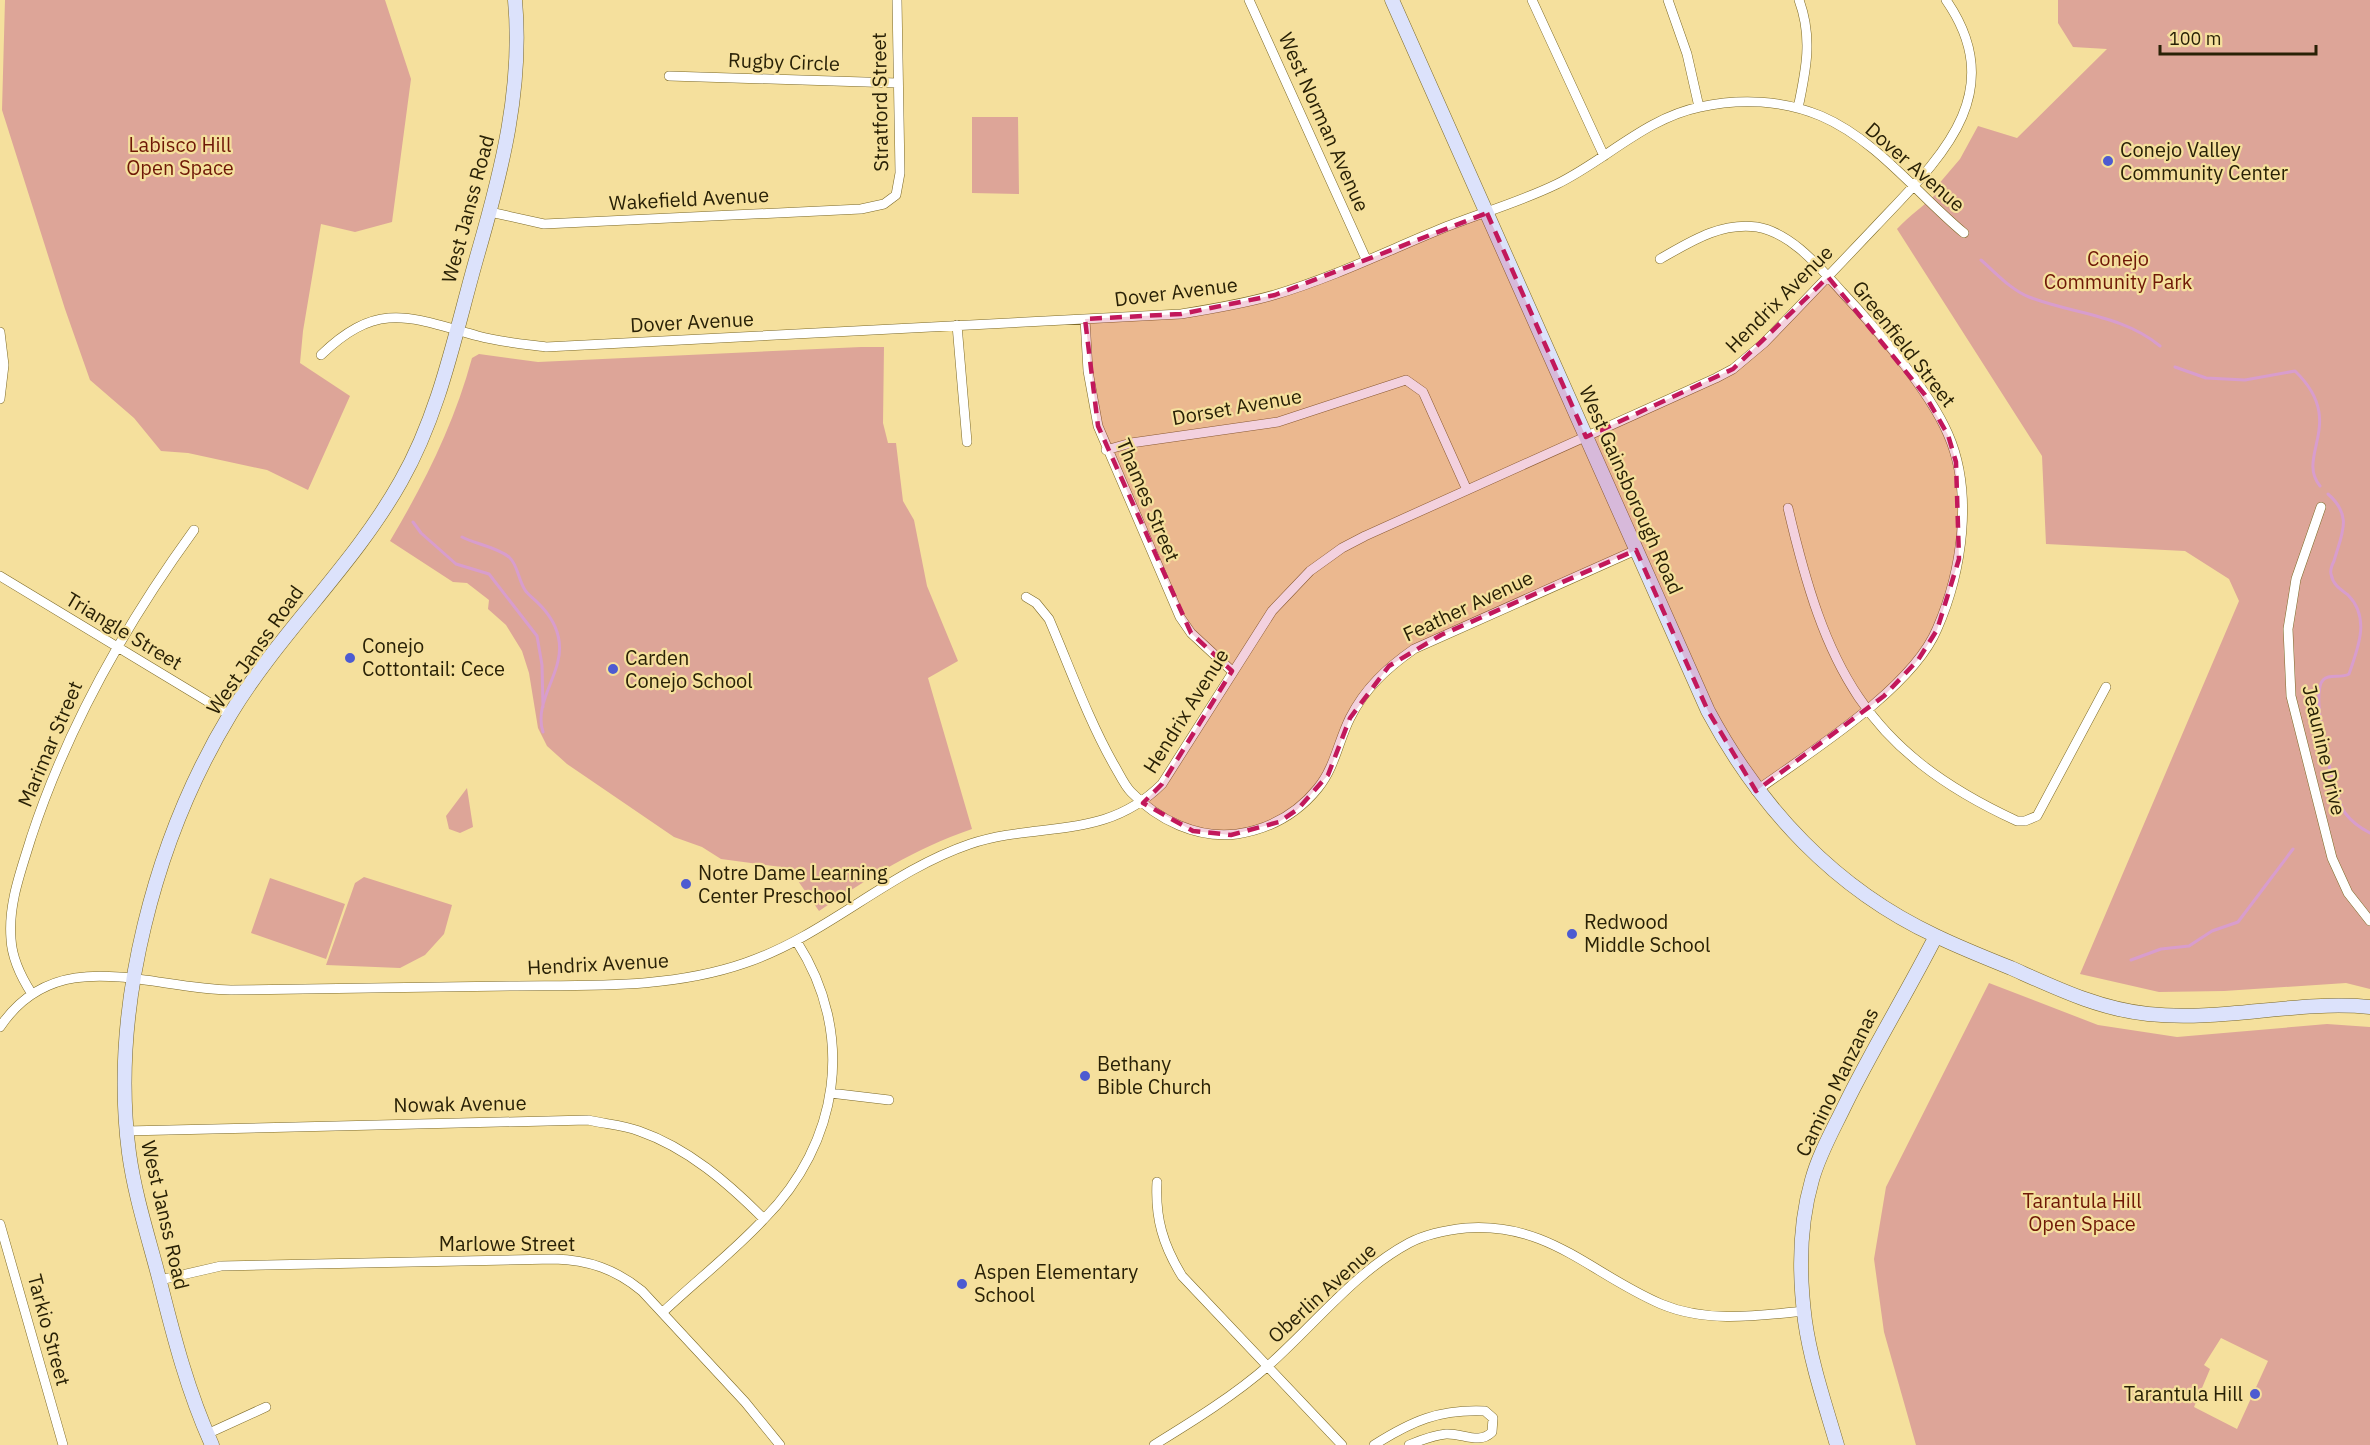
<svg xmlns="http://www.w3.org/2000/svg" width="2370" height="1445" font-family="'IBM Plex Sans',sans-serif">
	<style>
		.green { fill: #dda598; fill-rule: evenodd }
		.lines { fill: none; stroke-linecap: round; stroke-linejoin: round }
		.stream { stroke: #d89dcd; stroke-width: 3 }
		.street-casing { stroke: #7c6927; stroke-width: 10 }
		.secondary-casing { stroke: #7c6927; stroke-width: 15 }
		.street { stroke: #fff; stroke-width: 9 }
		.secondary { stroke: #dce2fb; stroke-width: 14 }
		.marked { fill: #c2185b; fill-opacity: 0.2; stroke: #c2185b; stroke-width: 4.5; stroke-dasharray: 12 8; stroke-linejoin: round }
		.poi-dot { fill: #4d5bd1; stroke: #f5e09d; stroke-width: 2 }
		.labels { text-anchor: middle; stroke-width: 4.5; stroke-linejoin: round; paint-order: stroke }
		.street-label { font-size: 20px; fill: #292106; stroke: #f5e09d }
		.park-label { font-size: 20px; fill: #6f1807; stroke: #f5e09d }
		.poi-label { font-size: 20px; fill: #292106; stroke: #f5e09d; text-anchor: start }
	</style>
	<rect width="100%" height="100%" fill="#f5e09d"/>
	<path class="green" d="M5,0h380l26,79 -19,143 -37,10 -34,-8 -18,107 -3,32 50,33 -42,94 -41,-20 -79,-17 -27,-2 -27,-33 -44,-38 -25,-71 -63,-199z
		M2058,0h312v989l-24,-6 -122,8 -65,1 -79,-18 159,-373 -10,-22 -44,-28 -139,-7 -4,-88 -145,-227c13,-14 27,-23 41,-37l-1,-6 23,-27 18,-33 39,12 90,-89 -34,-2 -15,-24z
		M972,117h46l1,77 -47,-1z
		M861,347h23l-1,76 5,20h8l7,58 11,19 13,66 31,75 -30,17 44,151c-60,21 -100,47 -153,82l-30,-43 -68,-9 -19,-12 -28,-10 -107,-73 -20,-18 -9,-18 -9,-55 -7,-22 -16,-26 -18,-16 1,-9 -22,-17 -14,-1 -63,-41c35,-59 64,-117 82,-183l7,-4 59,8z
		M467,788l6,39 -13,6 -11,-4 -3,-13z
		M364,877l88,28 -8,29 -19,21 -25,13 -74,-3 29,-82z
		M270,878l75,26 -19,55 -75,-26z
		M1989,983l109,42 79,12 150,-13 43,3v418h-454l-32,-113 -10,-73 12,-72zM2221,1338l47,23 -31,68 -43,-22 16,-38 -6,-4z"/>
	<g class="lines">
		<path class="stream" d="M1981,260c15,13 30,30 48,37 44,17 94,18 131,49
			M2175,367l31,11 39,2 50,-9c53,51 0,85 25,115
			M2328,494c25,22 14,39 6,67 -2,4 -4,9 -3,13 2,11 9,15 17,21 22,22 11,51 1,79 -8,5 -20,-1 -26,6 -14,15 11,116 22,133 7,9 15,15 25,20
			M413,522l8,11 35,31 33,10 48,62 5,29 1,42
			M462,537c13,7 35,10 47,20 9,8 9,22 16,33 4,6 11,10 16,16 14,15 22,34 17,55 -5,23 -23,47 -15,71
			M2131,960l30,-11 28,-3 23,-15 26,-9 55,-73"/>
		<defs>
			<path id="street" d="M1249,0l117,259
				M1532,0l72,156
				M1668,0l19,54 12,53
				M669,76l228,7
				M1798,108c8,-38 15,-70 1,-108
				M490,212l54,12 317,-15 23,-5 12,-9 4,-22 -3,-173
				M1660,259c30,-17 60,-37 97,-32 35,6 63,41 85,65 34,36 87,98 106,142 26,59 14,138 -11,195 -25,60 -127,123 -181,162
				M1085,319l3,52 10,55 82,191 11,16 41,38
				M957,325l10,117
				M0,332l4,33 -4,34
				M321,355c57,-55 89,-38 157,-19 22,6 45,8 68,11l635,-33c31,-5 62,-10 93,-19 58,-17 113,-44 169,-67 38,-15 77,-26 114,-44 49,-24 89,-66 143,-77 40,-9 83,-7 121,9 56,24 97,79 143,117
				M1106,450l25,-7 147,-21 128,-42 17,12 44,98
				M2321,507l-25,72 -3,19 -5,31 3,67 41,162 16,35 22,28
				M1788,508c37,158 75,242 229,313h8l12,-5 69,-129
				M0,576l230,139
				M1026,597l10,6 13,16c21,49 39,100 65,146 5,8 10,20 17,27 27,28 66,47 106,42 33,-5 60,-20 81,-46 17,-21 20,-46 32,-70 15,-30 37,-50 64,-69l222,-99
				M32,994c-11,-17 -20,-35 -21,-55 -3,-35 10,-68 20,-101 37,-113 94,-213 163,-308
				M0,1027c57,-85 149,-38 231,-37 93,-1 187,-3 280,-4 78,-1 159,3 234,-23 82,-28 143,-91 225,-119 70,-23 135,-3 192,-60l110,-173 38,-40 32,-23 23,-12 351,-158 17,-9 31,-26c37,-38 74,-77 111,-116 62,-66 137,-132 71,-227
				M830,1093l59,7
				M126,1131l462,-11c17,4 35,5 51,11 49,17 89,52 125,88
				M1157,1182c-2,36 6,63 25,94l160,169
				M0,1224l63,221
				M160,1280l61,-14 333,-7c35,1 61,10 88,32l103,111 35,43
				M663,1312c33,-31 69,-59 100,-92 77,-77 93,-186 34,-278
				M207,1434l59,-27
				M1154,1445c39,-24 81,-50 115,-80 46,-41 86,-93 140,-122 17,-9 38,-13 57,-15 83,-6 125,46 195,76 45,19 95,12 143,7
				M1374,1445c38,-24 65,-36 111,-34l8,7 -1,14c-13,13 -29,1 -46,2 -12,1 -25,6 -37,11"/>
			<path id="secondary" d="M1392,0l316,711c52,97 127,178 228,225 25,12 50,22 75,32 45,20 88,41 137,46 74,8 148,-14 222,-7
				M212,1445c-24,-53 -38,-107 -52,-163 -11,-43 -25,-85 -31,-129 -19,-145 26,-315 102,-440 50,-82 123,-148 170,-232 40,-70 55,-152 77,-228 24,-83 45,-166 37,-253
				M1837,1445c-12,-41 -26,-82 -32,-124 -6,-46 -6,-96 7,-141 7,-26 21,-50 33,-75 28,-57 62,-112 91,-169"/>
		</defs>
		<use href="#street" class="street-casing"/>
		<use href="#secondary" class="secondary-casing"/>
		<use href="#street" class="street"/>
		<use href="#secondary" class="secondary"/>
	</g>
	<path class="marked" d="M1487,213l99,224 147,-68 95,-92 97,118 23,40 8,27 3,97 -22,71 -19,30 -34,36 -128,95 -48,-80 -72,-161 -195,85 -52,31 -39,52 -22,57 -30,34 -19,13 -48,13 -38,-4 -50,-28 19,-19 70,-113 -41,-38 -93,-207 -13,-107 96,-5 94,-19z"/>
	<g class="poi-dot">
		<circle cx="2108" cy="161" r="6"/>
		<circle cx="350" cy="658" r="6"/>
		<circle cx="613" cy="669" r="6"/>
		<circle cx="686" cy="884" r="6"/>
		<circle cx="1572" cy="934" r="6"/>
		<circle cx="1085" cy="1076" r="6"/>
		<circle cx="962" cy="1284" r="6"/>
		<circle cx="2255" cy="1394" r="6"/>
	</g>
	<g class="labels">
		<g class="street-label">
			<text transform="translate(784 62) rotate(2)" y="7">Rugby Circle</text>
			<text transform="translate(880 102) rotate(-91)" y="7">Stratford Street</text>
			<text transform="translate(1324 122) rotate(66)" y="7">West Norman Avenue</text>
			<text transform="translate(1915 167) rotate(41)" y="7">Dover Avenue</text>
			<text transform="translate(689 199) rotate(-3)" y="7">Wakefield Avenue</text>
			<text transform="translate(468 209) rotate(-75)" y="7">West Janss Road</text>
			<text transform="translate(1176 292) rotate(-7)" y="7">Dover Avenue</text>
			<text transform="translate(1779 299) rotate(-45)" y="7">Hendrix Avenue</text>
			<text transform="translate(692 322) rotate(-3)" y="7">Dover Avenue</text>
			<text transform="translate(1904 344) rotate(52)" y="7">Greenfield Street</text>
			<text transform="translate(1237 407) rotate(-10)" y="7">Dorset Avenue</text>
			<text transform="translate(1631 490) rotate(66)" y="7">West Gainsborough Road</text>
			<text transform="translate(1148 500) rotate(67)" y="7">Thames Street</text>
			<text transform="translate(1468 606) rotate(-25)" y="7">Feather Avenue</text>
			<text transform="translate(124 631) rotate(31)" y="7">Triangle Street</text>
			<text transform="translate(255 650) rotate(-55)" y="7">West Janss Road</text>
			<text transform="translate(1186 711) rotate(-58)" y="7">Hendrix Avenue</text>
			<text transform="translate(50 744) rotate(-67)" y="7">Marimar Street</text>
			<text transform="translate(2324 750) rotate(77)" y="7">Jeaunine Drive</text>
			<text transform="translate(598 964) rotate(-3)" y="7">Hendrix Avenue</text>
			<text transform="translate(1837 1082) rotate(-64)" y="7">Camino Manzanas</text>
			<text transform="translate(460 1104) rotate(-1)" y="7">Nowak Avenue</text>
			<text transform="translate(165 1215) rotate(77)" y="7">West Janss Road</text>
			<text x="507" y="1251">Marlowe Street</text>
			<text transform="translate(1322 1293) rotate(-42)" y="7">Oberlin Avenue</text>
			<text transform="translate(49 1330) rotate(75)" y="7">Tarkio Street</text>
		</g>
		<g class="park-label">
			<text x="180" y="152">Labisco Hill<tspan x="180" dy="23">Open Space</tspan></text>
			<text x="2118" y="266">Conejo<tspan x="2118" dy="23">Community Park</tspan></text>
			<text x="2082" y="1208">Tarantula Hill<tspan x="2082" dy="23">Open Space</tspan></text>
		</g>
		<g class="poi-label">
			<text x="2120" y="157">Conejo Valley<tspan x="2120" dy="23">Community Center</tspan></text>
			<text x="362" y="653">Conejo<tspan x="362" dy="23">Cottontail: Cece</tspan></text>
			<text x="625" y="665">Carden<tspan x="625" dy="23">Conejo School</tspan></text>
			<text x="698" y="880">Notre Dame Learning<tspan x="698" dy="23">Center Preschool</tspan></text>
			<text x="1584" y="929">Redwood<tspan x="1584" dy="23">Middle School</tspan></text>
			<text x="1097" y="1071">Bethany<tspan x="1097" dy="23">Bible Church</tspan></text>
			<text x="974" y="1279">Aspen Elementary<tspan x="974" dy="23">School</tspan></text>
			<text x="2243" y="1401" text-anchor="end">Tarantula Hill</text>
		</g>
	</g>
	<path d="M2160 45v9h156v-9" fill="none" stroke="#292106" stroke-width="3"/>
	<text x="2169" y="45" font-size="18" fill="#292106" stroke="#f5e09d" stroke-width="4.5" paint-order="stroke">100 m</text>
</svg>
